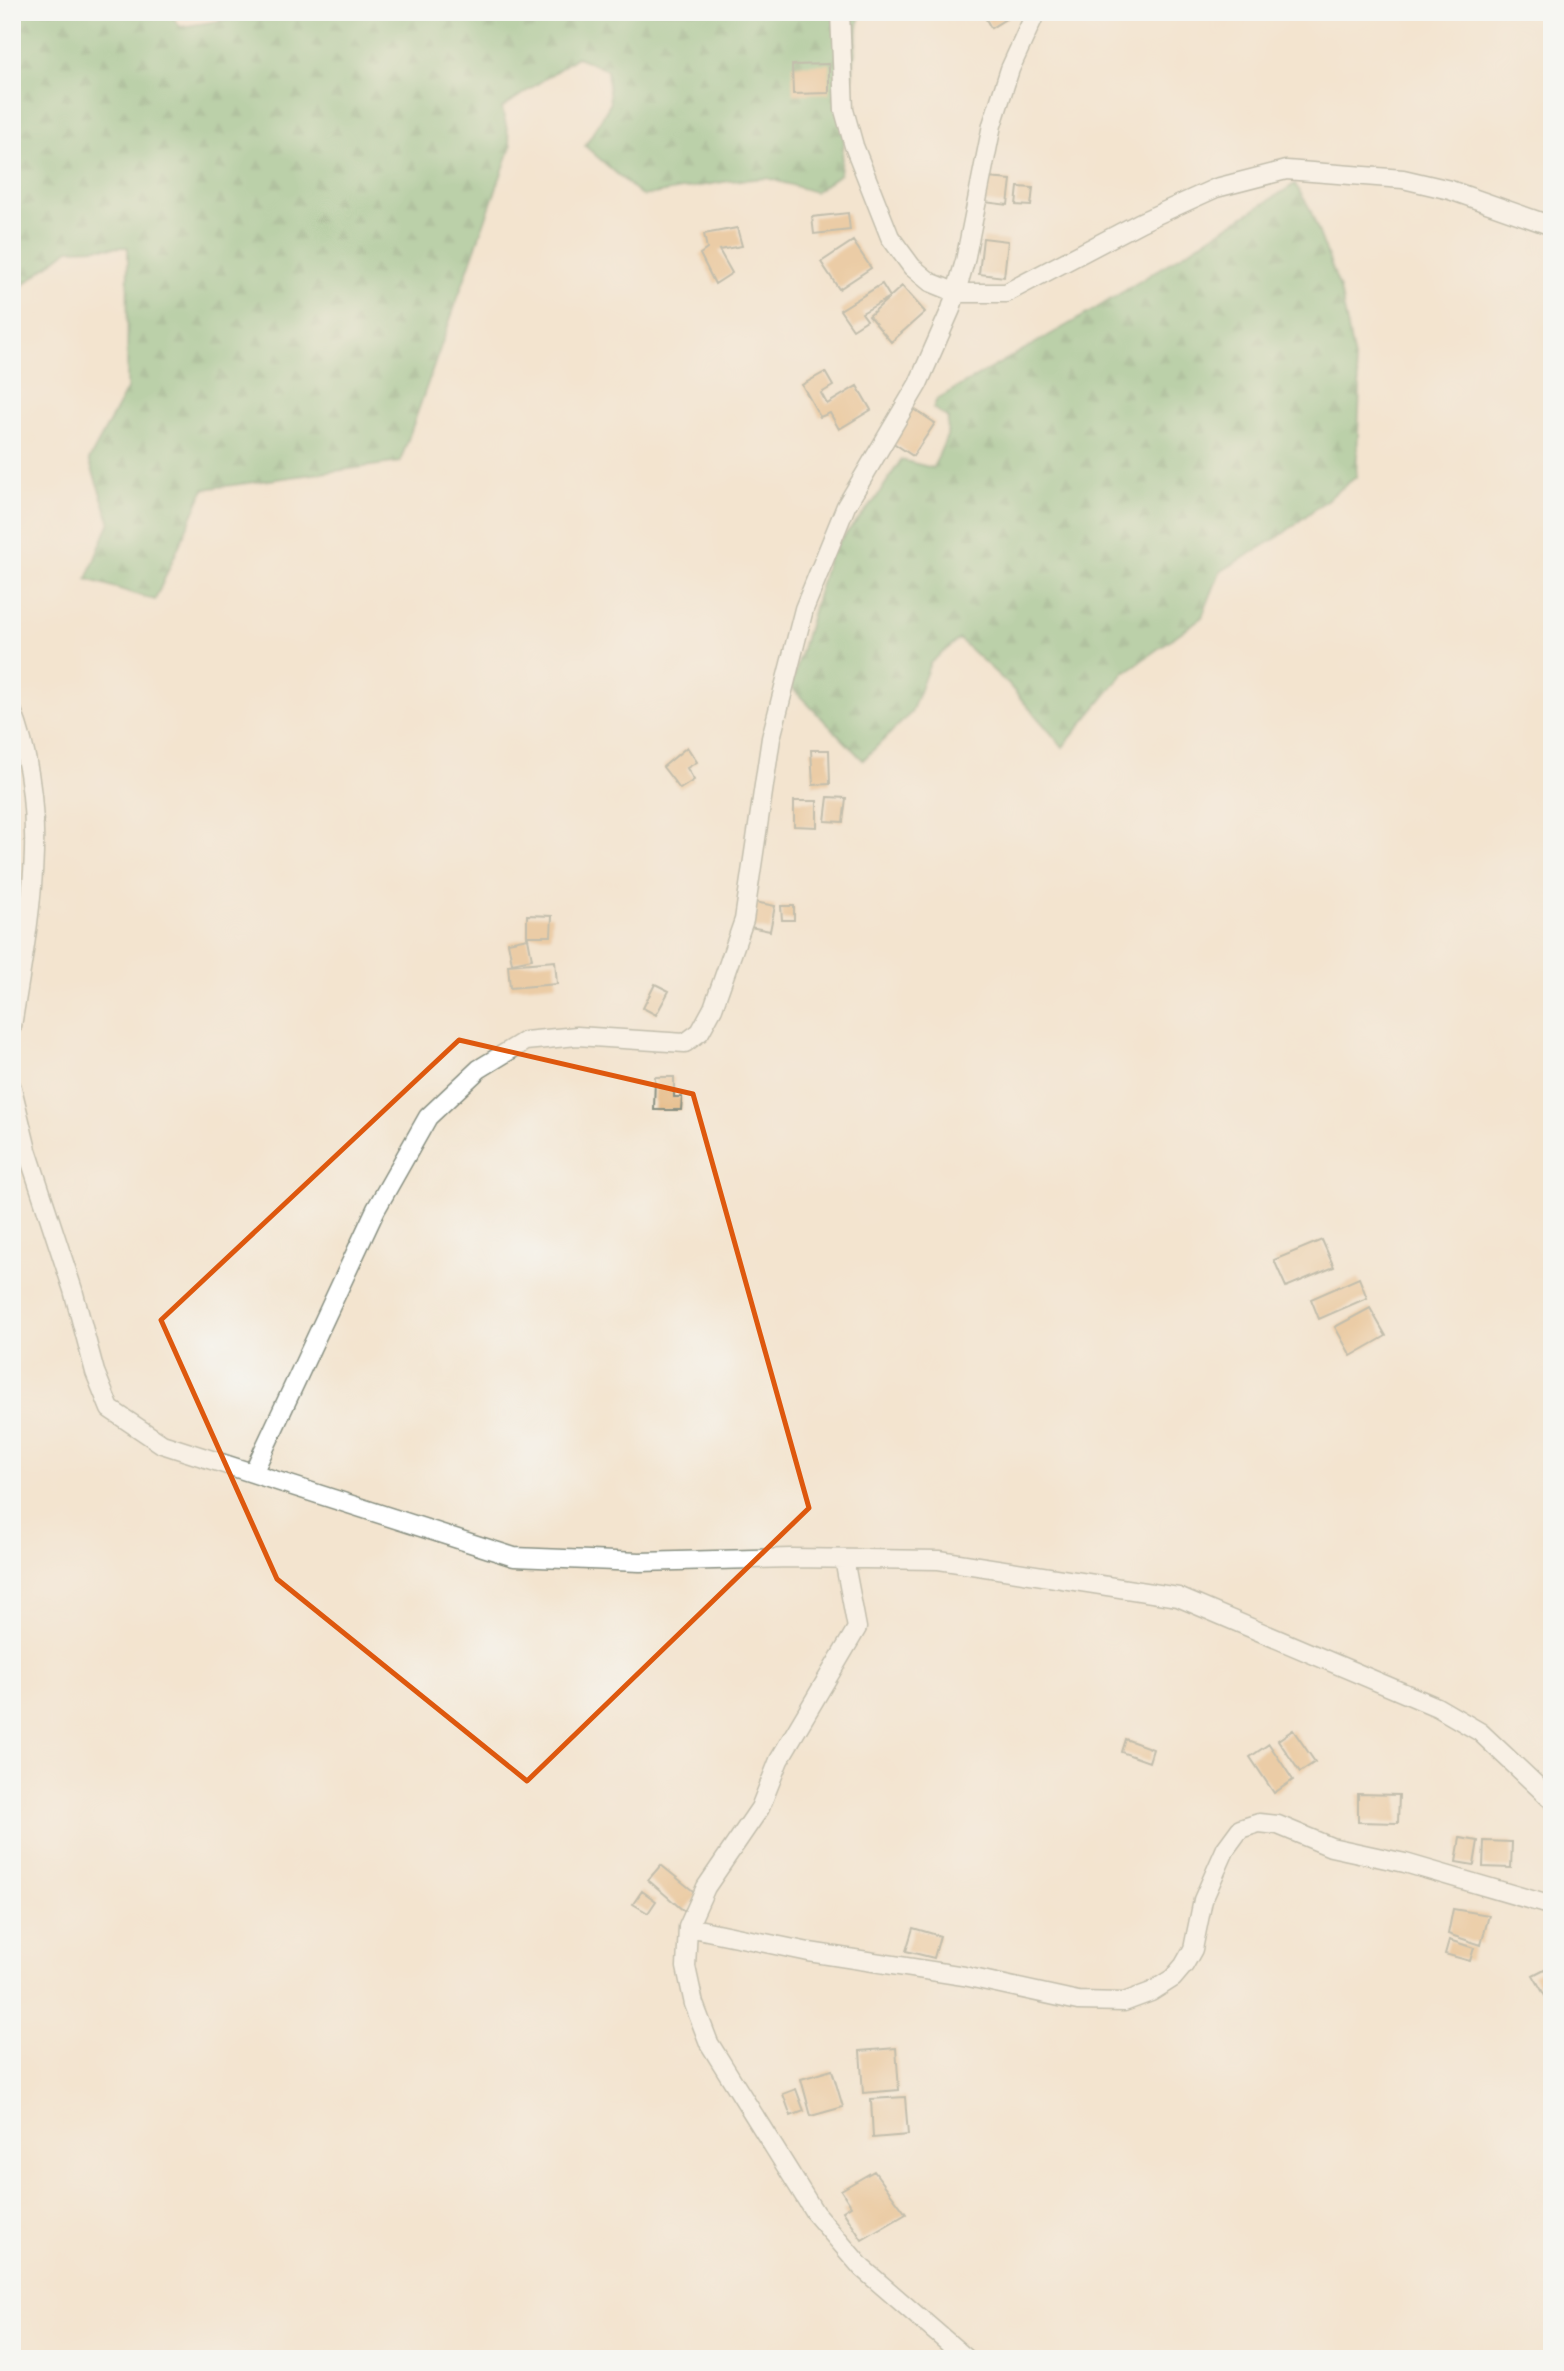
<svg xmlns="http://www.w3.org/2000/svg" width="1564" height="2371" font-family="'IM FELL French Canon',serif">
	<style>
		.forest { fill: url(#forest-firs); stroke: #4c7a57; stroke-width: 2 }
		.building { fill: #e3b073 }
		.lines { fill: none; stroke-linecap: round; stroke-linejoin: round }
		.street-casing { stroke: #899082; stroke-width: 21 }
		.street { stroke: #fff; stroke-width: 18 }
		.marked { fill: none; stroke: #de580e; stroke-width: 5; stroke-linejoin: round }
	</style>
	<defs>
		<pattern id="forest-firs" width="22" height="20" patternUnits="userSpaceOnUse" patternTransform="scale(1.75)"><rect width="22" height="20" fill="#78b87a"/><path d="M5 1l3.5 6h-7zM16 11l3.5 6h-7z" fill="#629765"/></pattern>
	</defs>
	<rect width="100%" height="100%" fill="#f6f6f2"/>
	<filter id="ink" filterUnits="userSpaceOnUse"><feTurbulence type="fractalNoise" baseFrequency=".0143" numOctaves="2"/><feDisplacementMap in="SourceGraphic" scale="14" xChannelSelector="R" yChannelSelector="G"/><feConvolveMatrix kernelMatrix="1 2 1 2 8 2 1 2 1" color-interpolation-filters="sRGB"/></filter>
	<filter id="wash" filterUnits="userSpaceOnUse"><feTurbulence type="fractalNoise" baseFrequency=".00686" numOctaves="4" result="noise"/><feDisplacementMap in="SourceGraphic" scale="28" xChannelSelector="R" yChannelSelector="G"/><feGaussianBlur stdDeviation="1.57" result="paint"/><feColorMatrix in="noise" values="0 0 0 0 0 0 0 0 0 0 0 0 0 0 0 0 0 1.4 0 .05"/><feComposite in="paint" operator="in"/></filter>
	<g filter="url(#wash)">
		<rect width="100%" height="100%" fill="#f3e4cf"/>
		<path class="forest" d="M12,12h157l12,15 92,-15h587l-20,162 -25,18 -48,-14 -38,3 -87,15 -57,-50 25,-42 -3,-34 -30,-13 -75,51 9,39 -111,315 -196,27 -49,111 -68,-21 23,-58 -21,-61 38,-71 1,-142 -59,2 -57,45z
			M1295,184l15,25 30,80 20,100 -4,88 -76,59 -60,36 -18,45 -79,57 -60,73 -55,-63 -49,-45 -29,24 -19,50 -48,47 -72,-73 39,-135 45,-52 26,-40 32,8 14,-32 1,-18 -15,-10 4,-9 155,-88z"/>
		<g id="blocks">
			<path class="building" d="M982,12h35l-26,16z
				M829,64v29l-36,1 -1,-29z
				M987,178l24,2 -3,25 -24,-3z
				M1018,187l15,1 -2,18 -15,-1z
				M848,213l2,17 -36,4 -2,-17z
				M737,228l5,18 -23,4 13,23 -17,11 -15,-30 7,-5 -3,-15z
				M983,238l25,3 -4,36 -25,-3z
				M853,241l18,27 -32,21 -18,-27z
				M882,284l8,13 -28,16 5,7 -14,9 -13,-19z
				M902,286l23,26 -34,30 -22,-26z
				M825,372l8,14 -12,7 6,11 30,-18 14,24 -32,19 -9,-16 -10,4 -18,-32z
				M911,407l24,16 -22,33 -24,-16z
				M687,747l10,15 -10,6 7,12 -14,9 -17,-22z
				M811,750h18l1,34 -17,1z
				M828,797l18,1 -3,24 -18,-1z
				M794,801h23v26l-23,-1z
				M750,901l25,5 -5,25 -25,-5z
				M781,906h13v14h-12z
				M527,915l25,1 -1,20h-24z
				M528,938l4,21 -20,4 -4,-21z
				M555,961l2,23 -47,4 -2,-23z
				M655,984l14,7 -13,24 -13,-7z
				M655,1077h19v20h8l-1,13h-27z
				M1322,1240l12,27 -48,20 -12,-27z
				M1359,1278l8,20 -48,21 -8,-20z
				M1370,1308l16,28 -35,20 -16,-29z
				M1293,1730l22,32 -15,10 -22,-32z
				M1125,1739l28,10 -4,13 -28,-10z
				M1269,1744l24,36 -19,13 -24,-36z
				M1358,1794l41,1 -1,28 -40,-1z
				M1460,1838l18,3 -4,24 -18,-3z
				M1484,1841l28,1 -1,26 -28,-1z
				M661,1865l37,30 -14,16 -36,-31z
				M642,1891l14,10 -8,12 -15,-9z
				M1453,1909l36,6 -8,30 -33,-11z
				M913,1928l27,8 -6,22 -28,-7z
				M1449,1940l25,8 -4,13 -25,-7z
				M1552,1965v28l-7,3 -12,-21z
				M896,2048l3,42 -36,3 -3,-42z
				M832,2070l11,37 -32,9 -10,-37z
				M796,2089l8,22 -13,5 -8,-22z
				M905,2097l3,38 -35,3 -2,-39z
				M874,2171l32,43 -44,26 -19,-29 8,-5 -10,-16z"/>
		</g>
	</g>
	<g filter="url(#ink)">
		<use href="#blocks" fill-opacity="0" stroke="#899082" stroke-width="2"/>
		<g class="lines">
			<defs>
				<path id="street" d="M840,12l4,98 10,36 36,91 22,30 18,15 27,11h49l135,-71 75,-34 70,-18 117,9 47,11 102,36
					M12,710c40,103 17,210 0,316
					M12,1088l15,62 46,140 22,82 15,37 52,35 352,113 126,5 151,-4 148,2 239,37 259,110 43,25 72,68
					M253,1473l123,-264 52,-92 51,-48 46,-28 52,-5 108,7 15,-11 13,-24 31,-88 27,-182 33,-129 42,-103 72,-122 33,-75 14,-48 27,-136 18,-56 26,-57
					M844,1559l13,69 -78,132 -19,48 -54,79 -18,40 -2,40 8,37 15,39 106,170 47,55 105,91
					M688,1927l121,25 155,24 114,25 46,1 27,-10 22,-14 11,-13 9,-16 10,-49 23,-52 14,-19 19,-6 19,2 53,22 74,16 147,43"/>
			</defs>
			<use href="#street" class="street-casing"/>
			<use href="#street" class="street"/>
		</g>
	</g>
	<path d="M0 0H1564V2371H0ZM459,1040l234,54 116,414 -282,273 -250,-202 -116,-259z" fill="#f3e4cf" fill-opacity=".55" fill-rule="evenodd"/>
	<path class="marked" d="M459,1040l234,54 116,414 -282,273 -250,-202 -116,-259z"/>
	<rect width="1564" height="2371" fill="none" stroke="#f6f6f2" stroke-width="42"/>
</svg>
